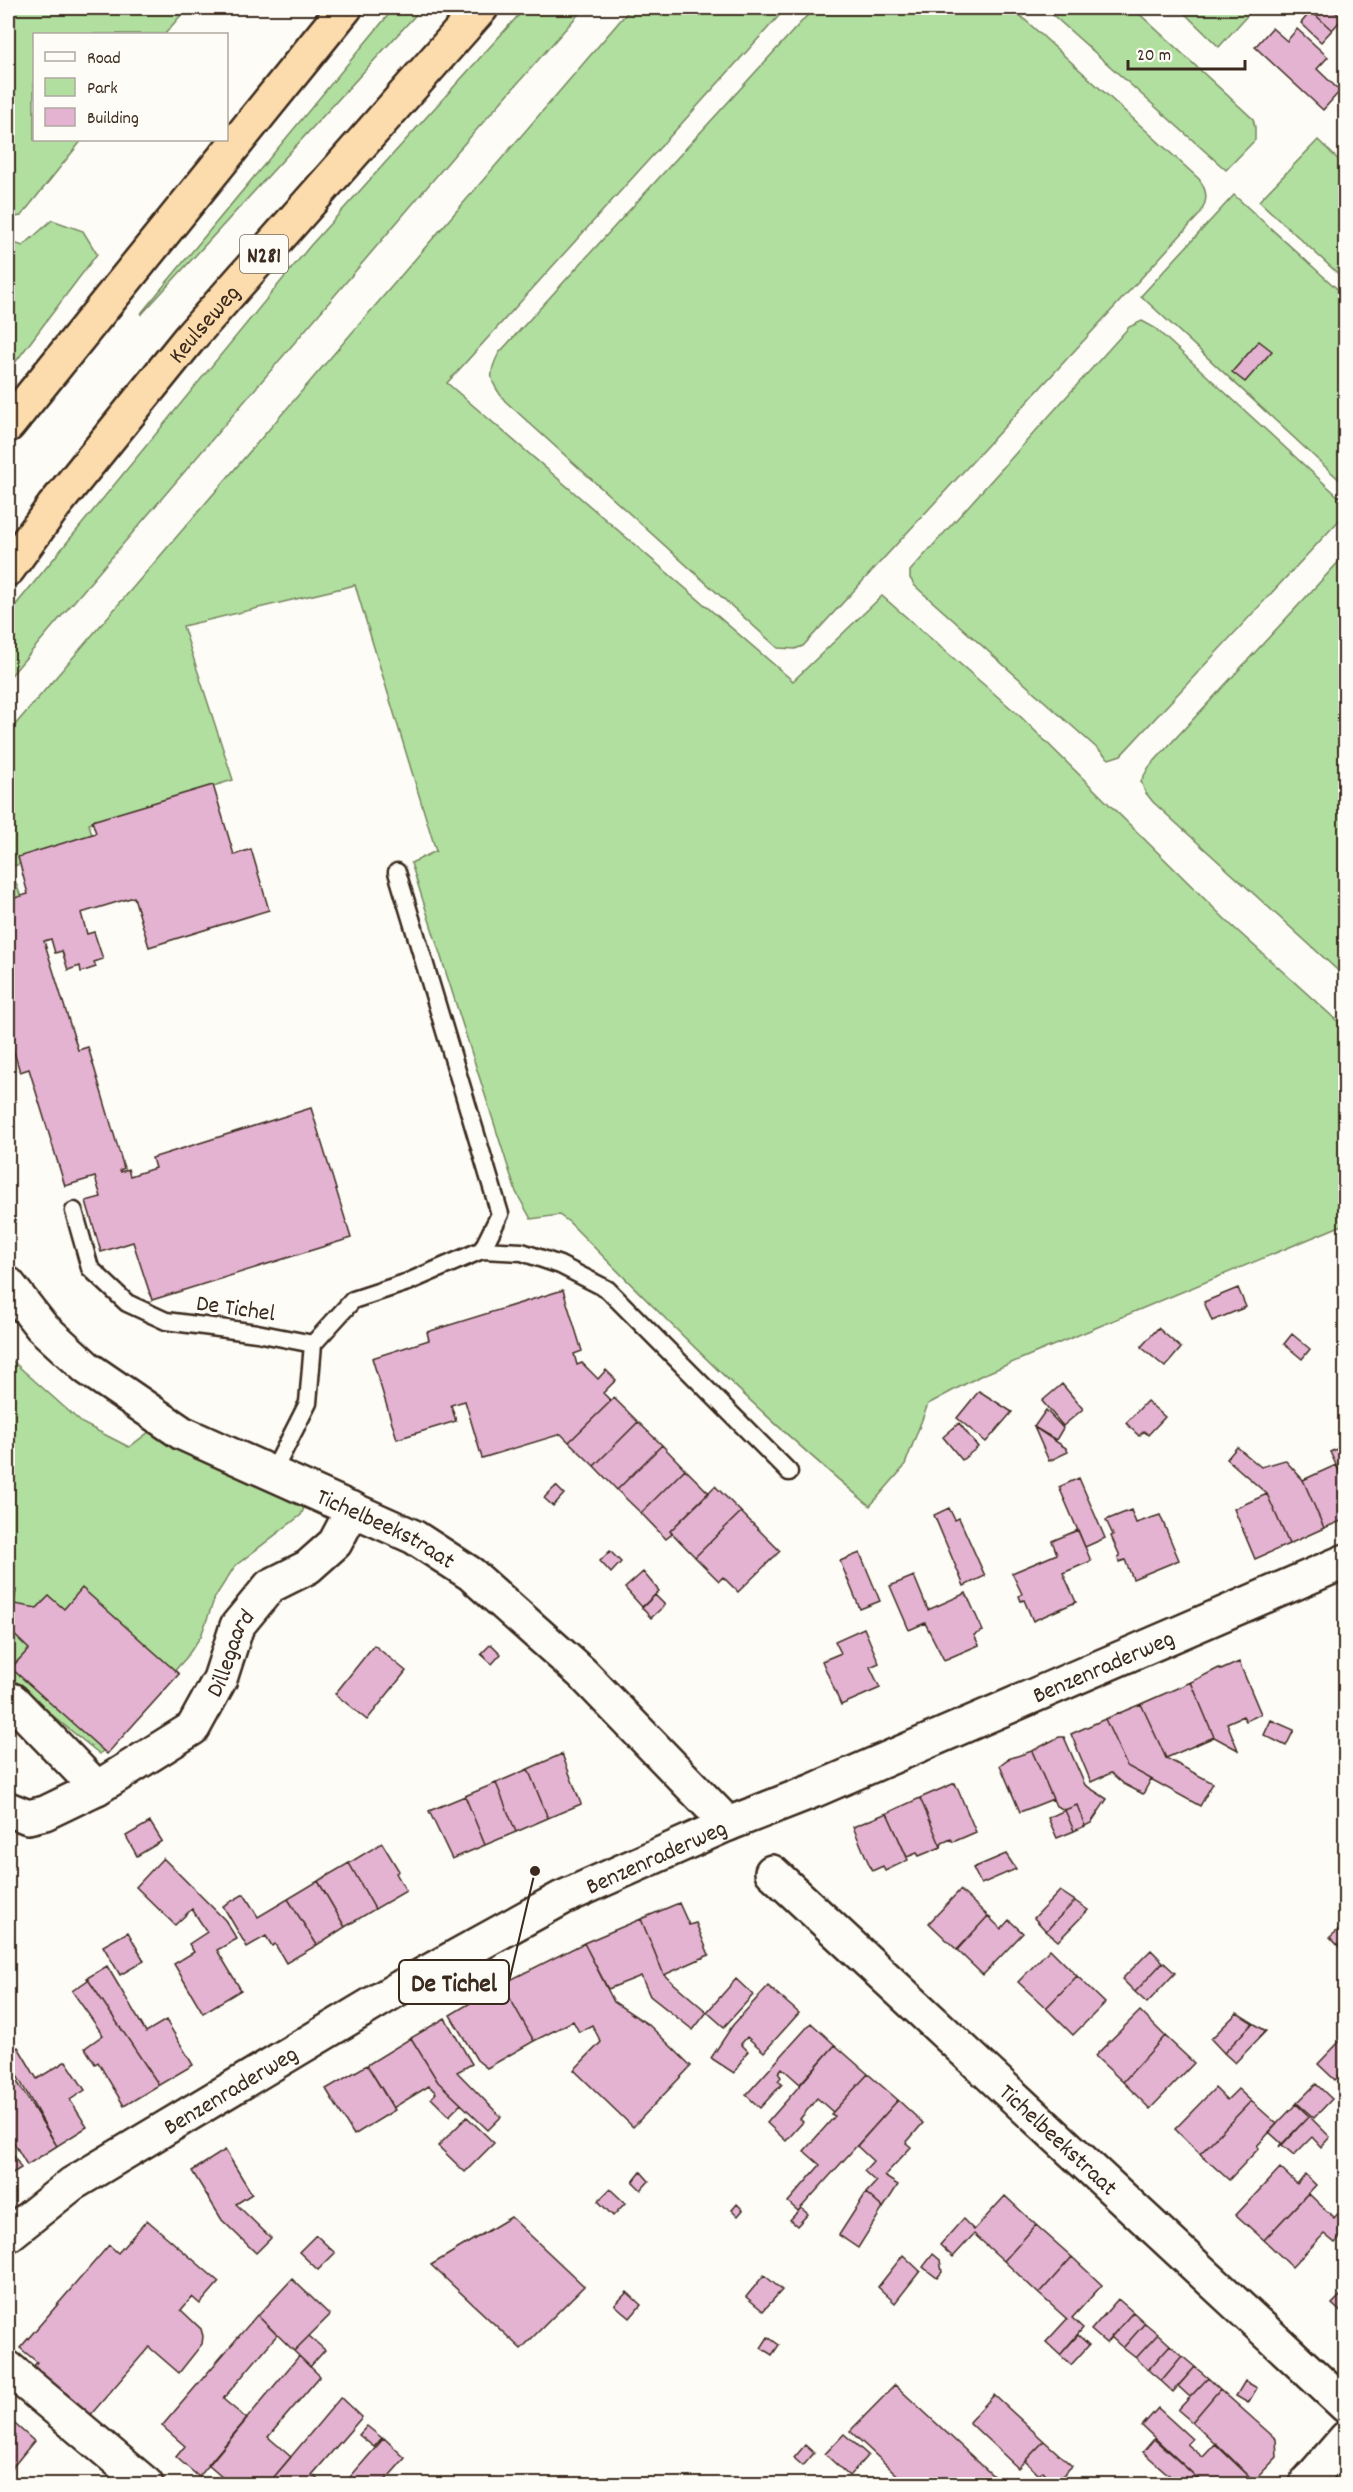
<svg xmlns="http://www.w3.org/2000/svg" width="1353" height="2492" font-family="Dekko,sans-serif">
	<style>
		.green { fill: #b0df9f; stroke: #76845e; stroke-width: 1.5 }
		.building { fill: #e5b3d2; stroke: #3b2a1e; stroke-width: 1.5 }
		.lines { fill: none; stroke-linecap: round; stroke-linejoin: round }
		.service-casing { stroke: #3b2a1e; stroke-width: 21 }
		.minor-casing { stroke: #3b2a1e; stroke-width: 38 }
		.trunk-casing { stroke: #3b2a1e; stroke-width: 38 }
		.service { stroke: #fdfcf7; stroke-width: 16 }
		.minor { stroke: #fdfcf7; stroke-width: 33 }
		.trunk { stroke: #fcdcac; stroke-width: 33 }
		.labels { text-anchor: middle; stroke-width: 6; stroke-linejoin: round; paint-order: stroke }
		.shield { fill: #fdfcf7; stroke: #75695f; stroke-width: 1.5 }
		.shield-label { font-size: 22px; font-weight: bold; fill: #3b2a1e }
		.street-label { font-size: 24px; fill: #3b2a1e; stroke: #fdfcf7 }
		.leader { fill: none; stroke: #3b2a1e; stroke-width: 2 }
		.callout-dot { fill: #3b2a1e; stroke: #fdfcf7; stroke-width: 2 }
		.callout { fill: #fdfcf7; stroke: #3b2a1e; stroke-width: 2 }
		.callout-label { font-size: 26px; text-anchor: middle; font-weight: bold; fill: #3b2a1e }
	</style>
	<rect width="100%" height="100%" fill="#fdfcf7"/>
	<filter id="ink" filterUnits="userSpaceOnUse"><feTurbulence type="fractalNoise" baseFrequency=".0167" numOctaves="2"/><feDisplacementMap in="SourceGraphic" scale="12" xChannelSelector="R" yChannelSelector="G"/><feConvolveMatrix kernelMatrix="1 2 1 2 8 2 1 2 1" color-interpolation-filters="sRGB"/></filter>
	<g filter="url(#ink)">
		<path class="green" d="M8,8h179l-22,26h-131v106h48l-61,76 -12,2z
			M394,8h28l-281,307 1,-3z
			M525,8h59l-128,145 -448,526v-63l6,-9 296,-361z
			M631,8h155l-339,375 346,298 89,-85 139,121 209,207 115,104v196l-365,152 -52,28 -24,63 -34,39c-106,-87 -204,-186 -301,-284l-10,-7 -28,4 -15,-27 -105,-329 25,-12 -81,-266 -172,41 50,154 -144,44 5,18 -84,25 11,30 -13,5v-169z
			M814,8h198l187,171c9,13 9,21 1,35l-397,432 -8,3 -17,-1 -273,-247c-15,-19 -18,-26 -6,-48z
			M1045,8h88l120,111 2,8v13l-29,30z
			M1179,8h75l-35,39z
			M1318,140l27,26v114l-86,-79z
			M1234,195l111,101v189l-204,-189z
			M52,220l31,11 14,23 -89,118v-131l15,5z
			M1142,321l13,7 186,171 4,7v8l-224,241 -12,4 -194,-173 -5,-8v-7l219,-244z
			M1345,555v422l-192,-175 -8,-10 -4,-11 8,-14z
			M8,1357l74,66 47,24 20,-15 155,76 -3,7 -66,51 -20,31 -14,39 -15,22 -86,96 -82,-66 -10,-4z"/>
		<path class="building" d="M1315,8h15l13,10 -11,12 -21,-19z
			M1311,11l21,19 -11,12 -20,-19z
			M1272,28l15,13 10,-12 31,28 -11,12 23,22 -17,19 -68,-63z
			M1259,341l13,10 -27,31 -13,-10z
			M213,785l21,70 17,-6 18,61 -120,37 -15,-50 -53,16 6,21 7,-2 9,27 -9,3 2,5 -15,5 -1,-6 -12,4 -6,-19 -7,2 -4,-14 -7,2 34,109 10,-3 36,121 -4,2 1,2 7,-3 2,7 25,-8 -3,-10 159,-50 40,130 -199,62 -19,-58 -32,10 -15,-51 15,-4 -6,-20 -30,9 -36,-117 -9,3 -12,-40v-132l20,-6 -10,-37 78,-24 -4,-12z
			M1238,1288l8,19 -34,14 -8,-19z
			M563,1290l19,61 -8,3 3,11 5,-2 16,16 8,-9 10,10 -13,13 8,8 -42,41 -8,-8 -79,24 -17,-57 -14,4 5,16 -59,18 -25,-81 57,-18 -2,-8z
			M1158,1328l23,20 -16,19 -24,-20z
			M1292,1334l18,15 -8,10 -18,-15z
			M1062,1384l21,25 -20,17 -21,-25z
			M979,1391l33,21 -26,30 -29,-24z
			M614,1398l24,24 -44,44 -25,-24z
			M1147,1401l18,16 -17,18 -4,-4 -5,5 -13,-13z
			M1046,1410l17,18 -7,12 -22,-13z
			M638,1422l24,23 -45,45 -23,-24z
			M959,1423l19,24 -16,13 -19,-23z
			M1034,1427l32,21 2,4 -19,9z
			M662,1445l23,24 -44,44 -24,-23z
			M1346,1445v41l-16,-34z
			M1237,1447l24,20 24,-7 18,20 21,48 -35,16 -22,-50 -40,-35z
			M1336,1465l10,21v33l-22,9 -21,-48z
			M685,1469l24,24 -39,38 2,3 -6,5 -25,-26z
			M1079,1478l26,60 -20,9 -26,-60z
			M556,1486l8,8 -11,12 -9,-8z
			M715,1486l26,26 -46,45 -25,-26z
			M1267,1494l22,50 -34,15 -21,-50z
			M949,1508l6,12 4,-2 26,58 -21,10 -30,-71z
			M1131,1510l5,13 24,-8 19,45 -46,19 -8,-19 -6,2 -1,-5 2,-1 -9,-20 2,-1 -7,-15z
			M741,1512l39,39 -42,41 -15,-15 -4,4 -24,-24z
			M1078,1530l13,31 -28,12 13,29 -43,19 -9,-21 -3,1 -2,-5 3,-2 -10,-21 45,-19 -5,-13z
			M610,1551l11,11 -10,11 -11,-12z
			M860,1553l20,48 -20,8 -20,-48z
			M643,1572l16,19 -17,16 -17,-19z
			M914,1576l14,34 38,-17 17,38 -9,4 5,10 -35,15 -19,-37 -16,7 -19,-44z
			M8,1588l8,2 -2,14 23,4 12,-12 15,13 18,-21 97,86 -72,80 -96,-86 18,-19 -21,-20z
			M655,1595l10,10 -14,13 -9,-10z
			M864,1628l15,35 -9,4 10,21 -39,17 -19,-44 19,-8 -6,-12z
			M491,1644l10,10 -9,10 -11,-10z
			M374,1645l32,26 -39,49 -32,-26z
			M1239,1662l22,52 -15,7 -3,-5 -16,7 11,27 -24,-13 -23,-55 28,-14 2,2z
			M1191,1682l23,55 -48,21 -25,-54z
			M1141,1704l25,54 47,25 -13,23 -73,-40 -22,-47z
			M1105,1719l22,47 24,13 -8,15 -19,-10 -13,-11 -20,9 -20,-48z
			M1271,1720l23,10 -8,16 -22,-11z
			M1059,1737h5l21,48 22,14 -16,24 -6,3 -8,-21 -12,5 -9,-4 -24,-55z
			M1032,1751l21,48 -33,13 -20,-47 8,-6z
			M562,1754l19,50 -33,14 -20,-49z
			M528,1769l20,49 -32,14 -20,-49z
			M496,1783l20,49 -31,13 -20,-49z
			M955,1783l21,49 -23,10 -2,-3 -9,4 -1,4 -21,-49z
			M465,1796l20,49 -33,14 -23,-48z
			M920,1798l21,49 -22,9 -2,-3 -10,4 -20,-44z
			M1077,1805l8,21 -11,5 -9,-21z
			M1065,1810l9,21 -17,7 -9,-20z
			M887,1813l21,47 -23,11 -2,-5 -11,5 -19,-44z
			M150,1822l12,19 -25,15 -11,-20z
			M382,1843l17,28 -3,2 10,18 -31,18 -26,-46z
			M1006,1854l10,15 -35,15 -8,-16z
			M163,1858l62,62 12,19 -20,11 24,40 -38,23 -29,-49 20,-12 -5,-8 18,-12 -15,-23 -17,16 -39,-38z
			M349,1863l26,46 -30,18 -27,-46z
			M318,1881l27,46 -28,18 -29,-46z
			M960,1890l28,26 -31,34 -28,-27z
			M1060,1891l15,10 -29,30 -12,-13z
			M244,1894l14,23 30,-18 29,46 -31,18 -11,-19 -3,2 -6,-10 -19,11 -24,-41z
			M1075,1901l13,9 -30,31 -12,-10z
			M679,1903l10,22 7,-2 13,32 -45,20 -23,-56z
			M988,1916l13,13 8,-9 14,13 -40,42 -26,-25z
			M641,1919l23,56 43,37 -14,18 -43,-34 -9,-20 -33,13 -24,-46z
			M1344,1925l2,24 -3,2 -13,-14z
			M128,1932l16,29 -24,14 -17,-29z
			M584,1943l30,59 35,23 42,41 -58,61 -59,-57 27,-28 -9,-17 -13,7 -6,-11 -39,20 -32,-57z
			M1050,1949l27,27 -31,32 -28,-26z
			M1151,1950l12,12 -28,30 -13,-13z
			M1163,1962l12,11 -28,30 -12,-11z
			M107,1966l39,66 20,-12 27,45 -34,20 -72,-107z
			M1077,1976l28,27 -32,32 -27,-27z
			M87,1978l72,107 -35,21 -26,-44 -3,2 -10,-16 18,-13 -31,-44 16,-11z
			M736,1979l17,16 -29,32 -17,-15z
			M502,1984l32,57 -47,27 -10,-8 -27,-45z
			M768,1986l31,27 -35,39 -17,-15 -6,7 7,7 -14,22 -23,-15 22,-33z
			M1140,2011l25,25 -42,46 -28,-26z
			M1237,2013l16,10 -29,30 -13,-14z
			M445,2018l27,46 -15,8 44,45 -13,13 -50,-48 -27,-44z
			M811,2023l24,22 -35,39 -18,-16 -4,5 3,4 -3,4 4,3 -22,24 -14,-13z
			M1253,2023l13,8 -31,32 -11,-10z
			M1165,2036l29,27 -44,46 -27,-27z
			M411,2038l27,44 23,22 -12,12 -18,-18 5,-5 -7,-7 -36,22 -26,-43z
			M1341,2040l5,4v25l-11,11 -17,-16z
			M835,2045l33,29 -35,38 -16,-14 -17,21 3,3 -17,19 -19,-18z
			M18,2047l19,32 29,-18 19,29 -15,10 17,27 -30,19 -41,-72 -5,2 -3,-5v-18z
			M367,2065l28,45 -41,25 -28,-46z
			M8,2071l3,5 2,-1 44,71 -30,19 -19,-32z
			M868,2074l30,26 -100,111 -10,-9 32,-37 -16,-14 31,-35 -4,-2z
			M1316,2084l16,15 -18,19 -17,-15z
			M1215,2088l12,12 11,-11 13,12 -51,53 -25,-25z
			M898,2100l25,23 -17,20 5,4 -27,29 14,9 -15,23 -17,-15 10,-11 -12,-11 9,-10 -16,-15z
			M1251,2101l26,23 -20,22 2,2 -30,32 -29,-26z
			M1296,2104l13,12 -30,31 2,-4 -12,-11z
			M1309,2116l21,21 -9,10 -9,-10 -18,18 -12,-10z
			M467,2117l27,26 -29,29 -27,-26z
			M8,2145l13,23 -13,8z
			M225,2150l27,44 -16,10 35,34 -15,15 -34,-33 -30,-49z
			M1280,2168l17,16 8,-10 11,11 -52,55 -28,-25z
			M641,2172l8,9 -8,9 -8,-8z
			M610,2189l15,14 -12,13 -15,-15z
			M866,2193l17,15 -25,40 -19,-13z
			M1308,2193l26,25 12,-13v27l-11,11 -11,-9 -32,33 -28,-27z
			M1005,2196l31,29 -32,36 -30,-27 -21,23 -13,-12 23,-26 11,11z
			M737,2204l6,6 -5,6 -6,-6z
			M801,2208l7,6 -11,12 -7,-6z
			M511,2217l73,69 -63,63 -90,-84z
			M147,2220l72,62 -19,22 -8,-7 -11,13 20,19 2,7 -1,8 -23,29 -30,-26 -62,72 -56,-49 6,-8 -17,-14 89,-103 9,8z
			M1036,2225l36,32 -33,37 -35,-33z
			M316,2235l19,18 -17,17 -19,-18z
			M933,2254l7,6 2,12 -5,6 -14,-11z
			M903,2255l17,16 -25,32 -17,-16z
			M1072,2257l30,28 -30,33 11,10 -23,27 -14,-13 21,-23 -28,-25z
			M764,2275l18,15 -19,21 -17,-14z
			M292,2279l38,36 -36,36 -36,-35z
			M1346,2290v27l-14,-13z
			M627,2292l14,13 -11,13 -15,-13z
			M1118,2299l15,13 -27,31 -15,-13z
			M1133,2312l12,11 -22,25 -12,-11z
			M257,2315l20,20 -54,64 24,20 -48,58 -23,-20 9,-11 -23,-20z
			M1145,2323l13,11 -22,24 -13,-10z
			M1158,2334l12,11 -22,25 -12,-12z
			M1078,2335l11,10 -18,20 -11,-10z
			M309,2336l16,14 -15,17 -16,-16z
			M768,2337l11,8 -7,10 -11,-7z
			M1170,2345l12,11 -21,25 -13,-11z
			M299,2356l21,20 -52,61 23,20 -23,27h-38l-22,-19z
			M1182,2356l13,11 -22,25 -12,-11z
			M1195,2367l13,11 -18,19 -12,-11z
			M1208,2378l12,11 -28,33 -14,-12z
			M1245,2381l12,7 -9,15 -12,-7z
			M895,2385l107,99h-95l-57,-53z
			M1220,2389l56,50 1,18 -23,24 -62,-59z
			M994,2395l50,46 -26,27 -49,-46z
			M341,2397l21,20 -50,58 12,9h-56z
			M1158,2408l34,31 -5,5 16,13 13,-14 38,38 -3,3h-47l-62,-58z
			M8,2418l26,23 -26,32z
			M367,2426l15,12 -8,9 -15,-12z
			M844,2434l24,21 -19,21 -24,-22z
			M384,2438l21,20 -23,26h-38z
			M1154,2439l50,45h-25l-36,-32z
			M1044,2441l28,25 -17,17 -12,-12 -4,4 -14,-14z
			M805,2445l9,8 -11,13 -9,-8z"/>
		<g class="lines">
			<defs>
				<path id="service" d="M397,872l103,342 -18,36
					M74,1211l16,57 37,35 39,18 91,12 56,11 -5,59 -36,71
					M313,1344l40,-44 55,-18 74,-32 40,2 38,13 47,24 182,183"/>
				<g id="minor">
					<path id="s1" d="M8,1284l33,42 46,42 95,65 232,104 57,37 111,99 146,151"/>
					<path d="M8,1699l4,1 85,88"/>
					<path id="s2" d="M8,1809l20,8 17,-4 52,-25 96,-60 27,-49 17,-53 33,-40 38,-19 27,-24 18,-34"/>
					<path id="s3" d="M772,1872l574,534"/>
					<path id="s4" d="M8,2235l64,-51 329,-197 161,-89 166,-74 87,-34 531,-229"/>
					<path d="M8,2368l138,116"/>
					<path d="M1306,2484l40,-46"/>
				</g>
				<g id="trunk">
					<path d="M8,425l337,-417"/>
					<path id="s5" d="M8,569l46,-63 135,-167 292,-331"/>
				</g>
			</defs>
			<use href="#service" class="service-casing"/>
			<use href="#minor" class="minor-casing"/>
			<use href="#trunk" class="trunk-casing"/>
			<use href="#service" class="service"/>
			<use href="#minor" class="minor"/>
			<use href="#trunk" class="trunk"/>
		</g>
	</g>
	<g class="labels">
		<rect class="shield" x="240" y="235" width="48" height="38" rx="4.5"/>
		<g class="shield-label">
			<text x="264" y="262">N281</text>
		</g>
		<g class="street-label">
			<text dy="8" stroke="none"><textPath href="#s5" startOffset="314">Keulseweg</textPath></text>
			<text transform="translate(236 1307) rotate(8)" y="8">De Tichel</text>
			<text dy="8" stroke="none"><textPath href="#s1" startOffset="456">Tichelbeekstraat</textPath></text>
			<text dy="8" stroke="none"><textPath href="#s2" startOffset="294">Dillegaard</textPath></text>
			<text dy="8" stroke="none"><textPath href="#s4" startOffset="1238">Benzenraderweg</textPath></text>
			<text dy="8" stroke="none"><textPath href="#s4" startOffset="752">Benzenraderweg</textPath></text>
			<text dy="8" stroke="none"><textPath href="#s4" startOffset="266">Benzenraderweg</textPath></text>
			<text dy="8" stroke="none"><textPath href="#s3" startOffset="392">Tichelbeekstraat</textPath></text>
		</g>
	</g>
	<path class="leader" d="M535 1871L509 1982"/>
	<circle class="callout-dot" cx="535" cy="1871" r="6"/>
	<rect class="callout" x="399" y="1960" width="110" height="44" rx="6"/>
	<g class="callout-label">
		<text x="454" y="1991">De Tichel</text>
	</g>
	<rect width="1353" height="2492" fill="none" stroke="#fdfcf7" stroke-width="30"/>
	<rect x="15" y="15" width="1323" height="2462" fill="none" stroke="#3b2a1e" stroke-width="2" filter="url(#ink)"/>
	<rect x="33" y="33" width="195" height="108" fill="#fdfcf7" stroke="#afa8a0" stroke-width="1.5"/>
	<rect x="45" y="52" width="30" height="9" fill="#fdfcf7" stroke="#afa8a0" stroke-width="1.5"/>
	<text x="87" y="63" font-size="18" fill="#3b2a1e">Road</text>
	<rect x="45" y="78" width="30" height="18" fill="#b0df9f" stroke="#afa8a0" stroke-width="1.5"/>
	<text x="87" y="93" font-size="18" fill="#3b2a1e">Park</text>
	<rect x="45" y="108" width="30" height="18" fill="#e5b3d2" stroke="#afa8a0" stroke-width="1.5"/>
	<text x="87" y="123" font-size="18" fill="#3b2a1e">Building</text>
	<path d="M1128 60v9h117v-9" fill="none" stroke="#3b2a1e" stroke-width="3"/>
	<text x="1137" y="60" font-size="18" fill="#3b2a1e" stroke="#fdfcf7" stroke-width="4.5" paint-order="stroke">20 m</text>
</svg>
